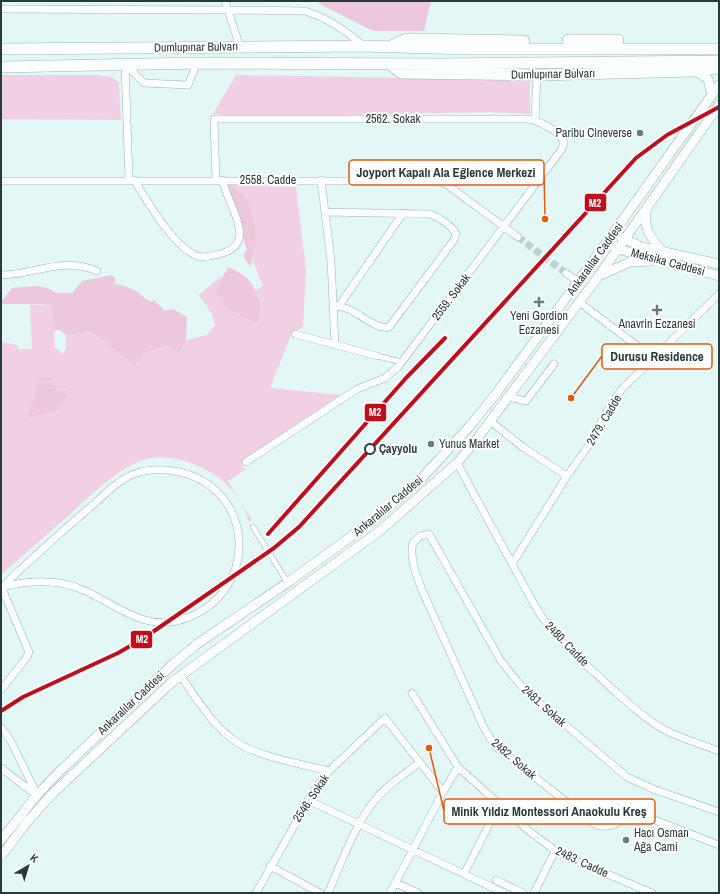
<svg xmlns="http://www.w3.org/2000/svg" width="720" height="894" font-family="'Archivo Narrow',sans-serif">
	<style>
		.green { fill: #f1d0e3 }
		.forest { fill: #edc8dd }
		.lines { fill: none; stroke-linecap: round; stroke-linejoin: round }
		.minor-tunnel { stroke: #bdd1d0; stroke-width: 7; stroke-dasharray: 7 3.5; stroke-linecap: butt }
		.pedestrian-casing { stroke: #a2b3b3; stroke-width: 6 }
		.minor-casing { stroke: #a2b3b3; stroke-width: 8 }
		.secondary-casing { stroke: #a2b3b3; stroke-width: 10 }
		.trunk-casing { stroke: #a2b3b3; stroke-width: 12 }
		.pedestrian { stroke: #fbfefe; stroke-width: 5 }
		.minor { stroke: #fbfefe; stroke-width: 7 }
		.secondary { stroke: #fbfefe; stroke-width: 9 }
		.trunk { stroke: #fbfefe; stroke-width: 11 }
		.metro-1-casing { stroke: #fff; stroke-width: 7 }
		.metro-1 { stroke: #bf0e1c; stroke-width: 4 }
		.poi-dot { fill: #697c7c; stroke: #fff; stroke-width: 1.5 }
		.stop-dot { fill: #fff; stroke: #283a3a; stroke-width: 2 }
		.labels { text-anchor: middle; stroke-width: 4; stroke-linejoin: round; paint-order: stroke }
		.street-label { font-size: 12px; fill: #283a3a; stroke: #fff }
		.poi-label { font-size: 12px; fill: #283a3a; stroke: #fff }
		.stop-label { font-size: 12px; font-weight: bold; fill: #283a3a; stroke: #fff; text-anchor: start }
		.leader { fill: none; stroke: #e8590c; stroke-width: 1.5 }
		.callout-dot { fill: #e8590c; stroke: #fff; stroke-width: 1.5 }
		.callout { fill: #fff; stroke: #e8590c; stroke-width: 1.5 }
		.callout-label { font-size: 13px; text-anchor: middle; font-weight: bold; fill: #283a3a }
		.line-badge { stroke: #fff; stroke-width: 1.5 }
		.badge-label { font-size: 11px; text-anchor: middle; font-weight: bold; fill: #fff }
	</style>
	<rect width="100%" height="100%" fill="#e2f7f6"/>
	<path class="green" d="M1,75h98l13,2 7,6 2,37 -120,-1z
		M236,75l294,5v34l-41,-2 -243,5 -33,-3z
		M231,185l65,2 10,83 -3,57 -12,8 -21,53 70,7 -98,66v5l4,3 -18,12 24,39 -3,2c-6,-22 -22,-42 -43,-52 -16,-9 -37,-15 -55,-12 -30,6 -62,39 -84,59 -22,19 -44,38 -66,58v-233l16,3 1,4h14l-2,-44 23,-1 2,44 8,6 3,-6v-13l26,-3 43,34 10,-13 22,-8 12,9 7,-14 21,-5 8,-10 -3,-11 -13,-19 22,-19 -1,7 12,30 28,-15 -5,-7 8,-5 -10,-25 3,-13 -8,-48z"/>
	<path class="forest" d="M319,1h112l-7,30h-51l-53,-27z
		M231,185l17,15 6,24 2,24 -6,19 -7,-12 4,-5 -21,-64z
		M229,267c5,3 10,5 14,8 13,10 23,33 13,48l-15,-7 -3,-6 -7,3 -16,-25c6,-6 8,-14 14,-21z
		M112,275l4,5 -2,4c6,1 17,4 22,7 6,4 9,9 16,11l2,-2 11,11 8,-2 14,8 -1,23 -7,14 -12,-9 -22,8 -10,13 -43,-34 -26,3 -6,-5 -6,1 -2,-27h-50l-1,-2 11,-14c15,-1 32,-5 44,5h16l10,-12z
		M40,377h12l-2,8h8l-2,6h13c-11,25 -17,21 -41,26z"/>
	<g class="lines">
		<path class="minor-tunnel" d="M518,237l48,36"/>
		<defs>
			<path id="pedestrian" d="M377,356l25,6
				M253,527l35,56"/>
			<path id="minor" d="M225,1l3,9 77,1c22,7 41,19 58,35
				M1,9l227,1 12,37
				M125,64l4,116
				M125,64l19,19 44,2 9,-22
				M535,120l2,-45
				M134,180c13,21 42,71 66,77 65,-4 33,-40 22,-77
				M216,180l-2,-61h314c12,2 30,11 36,23l-2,7 -164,218 -13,11 -28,11 -111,73
				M321,180l10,81 4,83
				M1,181h436l9,3 72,53
				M325,212l104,2c9,2 23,12 27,20l-2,6 -65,87c-16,4 -37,-24 -55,-20
				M566,273l12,9
				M1,275c35,0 60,-19 96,-4
				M579,302l74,56
				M339,306l64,-93
				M295,334l82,22
				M508,397l18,4 28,-37
				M490,421l34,27 43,28
				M457,463l78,143c19,32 46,54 72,78 18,16 36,34 58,46 17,9 36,14 54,21
				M512,564l55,-88 22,-31 22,-41 11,-15 97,-95
				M1,586l28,66 -2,5 -26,33
				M1,588c30,-29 60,-56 92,-83 12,-11 25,-25 41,-31 13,-5 27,-5 40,-3 84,14 87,125 7,149 -39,12 -68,-19 -103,-32 -23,-9 -51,-7 -76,-1
				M180,675c17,24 33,52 58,68 19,13 67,22 91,28
				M412,693l46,74 71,64 31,23 92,39
				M1,727l10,14 26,54
				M1,768l34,26
				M308,800l196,93
				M719,812l-66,-23 -26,-12 -91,-77 -19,-19 -16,-20 -72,-127 -9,2 -7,7c-4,14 4,34 9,47l62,138 11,18 101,79c24,6 26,-13 46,-10l77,30
				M270,866l50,27
				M464,874l35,-69
				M496,880l27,13
				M396,883l22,10
				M256,893l59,-104 14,-18 56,-53 58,74
				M328,893c14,-31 26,-67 47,-93 12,-15 30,-26 45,-38
				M390,893l53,-101 15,-25
				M534,893l21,-42"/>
			<path id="secondary" d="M695,71l13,8 4,17
				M647,208c-5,19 3,29 15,43
				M621,237l21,10 77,17
				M614,246l4,3 101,27
				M601,275l29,-13 21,-1
				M1,840l36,-45 22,-23 114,-108 24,-20 93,-63 85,-62 45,-39 50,-54 28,-35 109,-149 112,-157
				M1,856l27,-35 24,-27 120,-112 209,-152 76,-67 23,-28 118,-158 121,-172"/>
			<path id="trunk" d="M568,40h50
				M393,45l13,-6 118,2
				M1,49l362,-3 106,3h250
				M390,64l11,9 136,2 158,-4 24,-3
				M1,67l196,-4 243,1 279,-3"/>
		</defs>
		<use href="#pedestrian" class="pedestrian-casing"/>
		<use href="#minor" class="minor-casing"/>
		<use href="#secondary" class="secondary-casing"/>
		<use href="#trunk" class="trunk-casing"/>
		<use href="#pedestrian" class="pedestrian"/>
		<use href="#minor" class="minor"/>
		<use href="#secondary" class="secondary"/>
		<use href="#trunk" class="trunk"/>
		<defs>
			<path id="metro-1" d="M268,534l138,-156 39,-40
				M1,711l22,-14 95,-44 26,-15 130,-90 25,-21 337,-369 31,-23 52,-28"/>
		</defs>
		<use href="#metro-1" class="metro-1-casing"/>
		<use href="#metro-1" class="metro-1"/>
	</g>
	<g class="poi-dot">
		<circle cx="640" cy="133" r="4"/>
		<path d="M537 296h4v4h4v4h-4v4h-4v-4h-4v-4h4z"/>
		<path d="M655 304h4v4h4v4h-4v4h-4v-4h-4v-4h4z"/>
		<circle cx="431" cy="444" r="4"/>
		<circle cx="626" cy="840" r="4"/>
	</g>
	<circle class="stop-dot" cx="370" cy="449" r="5"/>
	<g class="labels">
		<g class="street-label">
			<text transform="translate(196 47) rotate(-1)" y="4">Dumlupınar Bulvarı</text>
			<text transform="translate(553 74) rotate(-1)" y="4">Dumlupınar Bulvarı</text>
			<text x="393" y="123">2562. Sokak</text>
			<text x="268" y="184">2558. Cadde</text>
			<text transform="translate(595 259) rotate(-54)" y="4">Ankaralılar Caddesi</text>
			<text transform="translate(668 262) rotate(15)" y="4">Meksika Caddesi</text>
			<text transform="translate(451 297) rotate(-53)" y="4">2559. Sokak</text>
			<text transform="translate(604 420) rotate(-59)" y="4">2479. Cadde</text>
			<text transform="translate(388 506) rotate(-40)" y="4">Ankaralılar Caddesi</text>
			<text transform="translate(567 644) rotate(46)" y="4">2480. Cadde</text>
			<text transform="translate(131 703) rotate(-43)" y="4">Ankaralılar Caddesi</text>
			<text transform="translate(544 706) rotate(42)" y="4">2481. Sokak</text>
			<text transform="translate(514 759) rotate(41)" y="4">2482. Sokak</text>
			<text transform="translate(311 798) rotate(-56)" y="4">2546. Sokak</text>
			<text transform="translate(582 862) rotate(25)" y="4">2483. Cadde</text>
		</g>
		<g class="poi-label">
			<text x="632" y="137" text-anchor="end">Paribu Cineverse</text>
			<text x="539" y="320">Yeni Gordion<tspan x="539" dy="14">Eczanesi</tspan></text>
			<text x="657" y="328">Anavrin Eczanesi</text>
			<text x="439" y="448" text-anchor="start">Yunus Market</text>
			<text x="634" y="837" text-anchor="start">Hacı Osman<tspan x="634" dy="14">Ağa Cami</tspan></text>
		</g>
		<g class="stop-label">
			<text x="379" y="453">Çayyolu</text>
		</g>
	</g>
	<path class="leader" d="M545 219L544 173M571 398L602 356M429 748L444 811"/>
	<g class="callout-dot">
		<circle cx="545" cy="219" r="4"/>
		<circle cx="571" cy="398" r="4"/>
		<circle cx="429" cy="748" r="4"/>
	</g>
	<g class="callout">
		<rect x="349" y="160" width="195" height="25" rx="4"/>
		<rect x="602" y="344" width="110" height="25" rx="4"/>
		<rect x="444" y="799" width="211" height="25" rx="4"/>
	</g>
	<g class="callout-label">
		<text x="446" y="177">Joyport Kapalı Ala Eğlence Merkezi</text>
		<text x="657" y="361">Durusu Residence</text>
		<text x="549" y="816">Minik Yıldız Montessori Anaokulu Kreş</text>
	</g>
	<g class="line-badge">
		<rect x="584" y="193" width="23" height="19" rx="4" fill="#bf0e1c"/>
		<rect x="364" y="403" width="23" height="19" rx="4" fill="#bf0e1c"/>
		<rect x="130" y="630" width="23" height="19" rx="4" fill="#bf0e1c"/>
	</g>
	<g class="badge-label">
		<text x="595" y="207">M2</text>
		<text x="375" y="416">M2</text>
		<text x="142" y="643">M2</text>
	</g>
	<rect width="720" height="894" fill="none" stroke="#283a3a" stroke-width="4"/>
	<g transform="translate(28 866) rotate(38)" stroke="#ffffff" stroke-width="3" paint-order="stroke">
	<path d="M0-3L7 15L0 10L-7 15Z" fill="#283a3a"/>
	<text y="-6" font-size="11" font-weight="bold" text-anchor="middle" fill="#283a3a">K</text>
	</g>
</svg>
